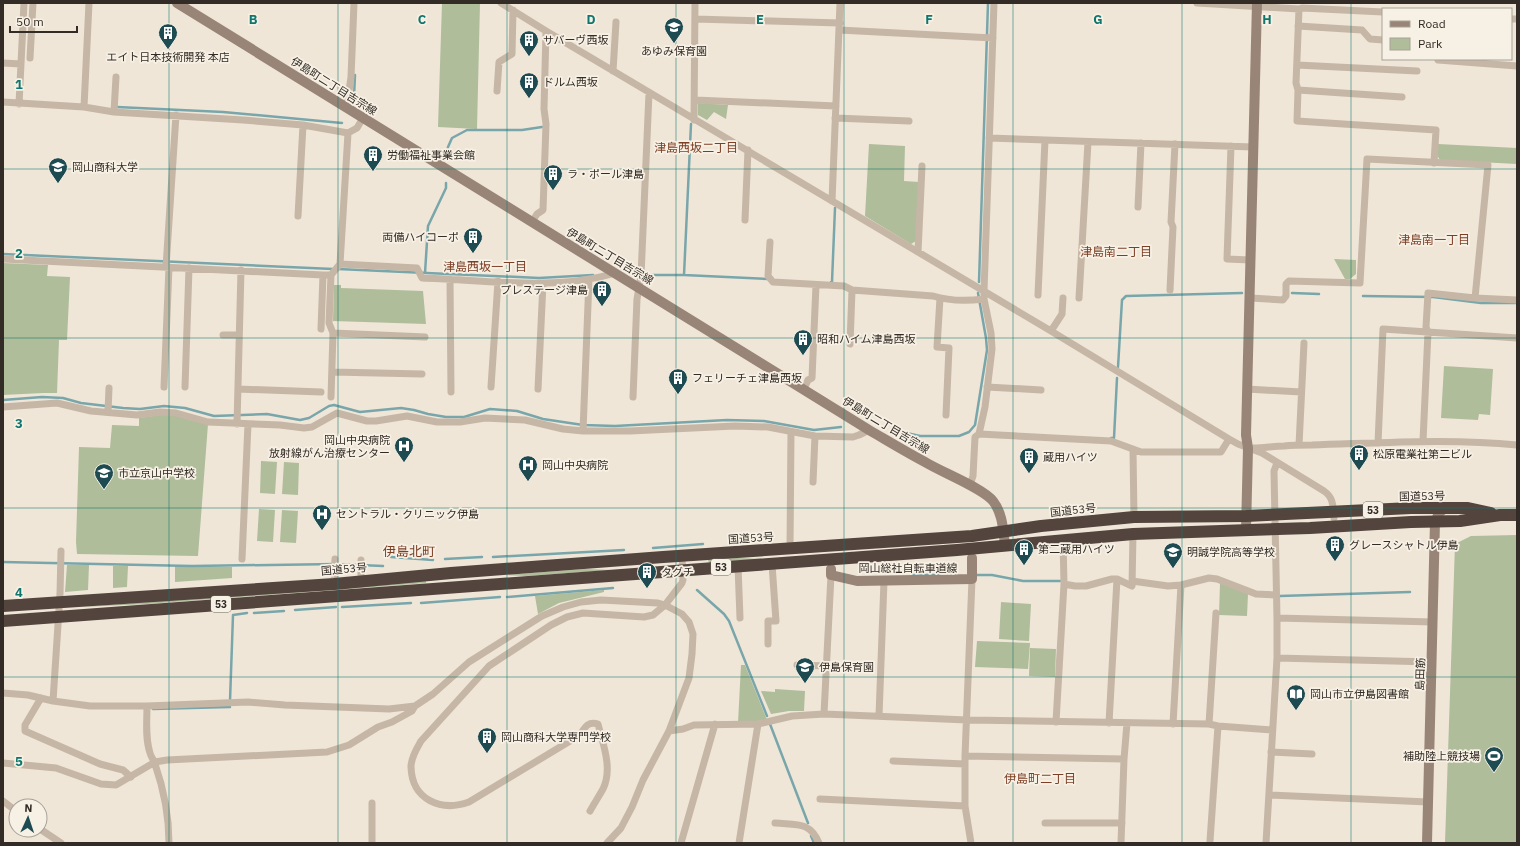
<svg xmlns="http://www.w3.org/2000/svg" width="1520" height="846" font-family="'IBM Plex Sans','Noto Sans JP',sans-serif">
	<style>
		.green { fill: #afbd9a }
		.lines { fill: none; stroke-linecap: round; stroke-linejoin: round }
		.stream { stroke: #79a6aa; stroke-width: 2.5 }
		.street { stroke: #c6b6a5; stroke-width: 7 }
		.secondary { stroke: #998577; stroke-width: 10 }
		.highway { stroke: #53453e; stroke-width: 12 }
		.grid { fill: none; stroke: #0f766e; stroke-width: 1; stroke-opacity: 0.55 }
		.labels { text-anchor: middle; stroke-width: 3.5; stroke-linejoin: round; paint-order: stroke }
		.shield { fill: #f7f0e4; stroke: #6d665f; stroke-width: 1 }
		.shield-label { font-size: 10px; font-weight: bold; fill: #322b26 }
		.poi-label { font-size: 11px; fill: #322b26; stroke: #f7f0e4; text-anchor: start }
		.street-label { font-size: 11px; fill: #322b26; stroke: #f7f0e4 }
		.neighbourhood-label { font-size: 12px; fill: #7c3e24; stroke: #f7f0e4 }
		.quarter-label { font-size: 13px; fill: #7c3e24; stroke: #f7f0e4 }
		.grid-label { font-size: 13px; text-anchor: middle; font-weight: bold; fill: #0f766e; stroke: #f7f0e4; stroke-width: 3.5; stroke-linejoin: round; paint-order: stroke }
	</style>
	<rect width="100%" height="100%" fill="#efe6d8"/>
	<path class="green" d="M442,3h38l-3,126 -39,-2z
		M698,103l30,2 -2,14 -12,-7 -7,8 -9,-5z
		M869,144l36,2 -1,35 15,1 -3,59 -5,3 -46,-28z
		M1438,144l79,4v16l-77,-4 -2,-3z
		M1334,259l22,1v14l-6,5h-5z
		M3,263l45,2 -1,11 23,1 -3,63h-8l-2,53h-14l-40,2z
		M334,285h7v3l82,3 3,33 -93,-3z
		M1444,366l49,3 -3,46 -11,-1 -1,6 -37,-2z
		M160,415h16l32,9 -10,132 -121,-2 -1,-12 3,-95 31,1 2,-23 27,1v-8z
		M261,461l16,1 -2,32 -15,-1z
		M284,462l15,1 -1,32 -16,-1z
		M259,509l16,1 -2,32 -16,-1z
		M282,510l16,1 -2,32 -16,-1z
		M1517,535v308h-72l10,-299 16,-8z
		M737,558l28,1 -56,4 -1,-3z
		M67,565h22l-1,25 -23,2z
		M113,566h15l-1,21 -14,1z
		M175,566l57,1v11l-57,4z
		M585,569l27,1 -86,6 -21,-1z
		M426,581v2l-279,21 -66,3z
		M1220,583l28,11 -1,22 -28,-1z
		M604,590v2l-45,11 -21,11 -3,-18z
		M1001,602l30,2 -2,37 -30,-2z
		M977,641l53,2 -2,26 -53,-2z
		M1030,648l26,1 -1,28 -26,-1z
		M741,665h4l22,55 -29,3z
		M775,689l30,2 -1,20h-15l-18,3 -10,-23 14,1z"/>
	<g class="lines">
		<path class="stream" d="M354,97l1,-22
			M117,107l106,5 119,11
			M447,155l1,-8 4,-9 15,-8h55l20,-3
			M3,254l330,15
			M338,269l201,9 54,-3
			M425,273l3,-47 18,-38v-5
			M643,275h41l84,4
			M684,275l7,-151
			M831,282h1l3,-74
			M979,282l9,-279
			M1292,293l27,1
			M1363,296l70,1 48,6h36
			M1118,367l4,-67 4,-4 116,-3
			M3,400l39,-3 21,1 18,5 42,5 17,1 24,-3 21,2 29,8 53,-2 33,6 9,-2 20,-12 5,-1 26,7 41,-4 13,2 14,4 18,3h18l26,-8 27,2 26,8 40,6 32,1 112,-6 37,1 50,9 27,-3
			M902,432l18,4h39l10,-4 6,-7 12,-75 -1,-12 -8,-45
			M1111,438h3l3,-60
			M653,548l50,-4
			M391,557l42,3
			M493,557l131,-7
			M445,559l37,-2
			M3,562l189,4 144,-2 47,2
			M913,575h27
			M977,575h15l31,6h37
			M697,590l27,24 5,7 38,95
			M1280,596l130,-4
			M507,597l106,-9
			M421,603l79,-6
			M342,607l69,-4
			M295,610l41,-3
			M254,613l30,-2
			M230,701l3,-86 14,-2
			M153,709l77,-2
			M770,724l38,99
			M811,836l3,7"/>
		<path class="street" d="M501,3l45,28 505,300 178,108 9,5 24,9 62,38c10,7 9,16 10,27
			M1197,3l102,6 -3,74 2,7 -1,31 139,9 -2,33
			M1299,9l3,-1 81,4
			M695,19l145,4
			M1511,19h6
			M1298,26l64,4 8,9 13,1
			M839,30l154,8
			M30,58l3,-55
			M1438,60l79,6
			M3,63l18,1
			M1297,65l120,6
			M613,71l3,-49
			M1298,90l104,7
			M497,91l2,-29 13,-8 1,-44
			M695,100l141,6
			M3,102l81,5 30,5 129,8 60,5 45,8
			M19,104l5,-101
			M343,105l5,-7 3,-21 3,-74
			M84,107l5,-104
			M114,112l2,-35
			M363,118l-6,10 -9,5 -8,131 77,4 5,10c61,2 135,13 193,-5
			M835,118l74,3
			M694,120l1,-117
			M989,138l264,9
			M1231,146l-4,113 23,1
			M832,201l8,-198
			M1138,207l3,-64
			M298,216l5,-91
			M745,220l3,-70
			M532,222l5,-8 6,-4 3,-86 -2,-15 2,-78
			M770,242l-2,34 5,6 71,4 8,4 81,6c16,5 35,5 51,3
			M918,252l4,-86
			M3,259l320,16h8l9,-11
			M166,267l10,-152
			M331,275l-2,48 4,10 92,4
			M450,279l1,113
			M1170,290l3,-63 -2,-5 4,-78
			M1038,295l7,-155
			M940,298l-3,49 12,1 -3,67
			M1079,298l9,-156
			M1250,298l33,2 3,-4v-12l3,-3 71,2 7,-124 121,6 -13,133
			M321,329l2,-54
			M1051,331l11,-17 1,-16
			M223,335h16
			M850,344l2,-54
			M332,372l90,2
			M164,387l5,-120
			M185,387l4,-119
			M491,387l7,-106
			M987,387l54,3
			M238,389l83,3
			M538,389l5,-106
			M804,389l4,-9 4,-2 4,-93
			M1247,389l54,3
			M331,397l2,-64
			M633,397l4,-98 4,-23 8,-183
			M3,407l54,-4 34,8 46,4 23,-3 16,1 32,9 72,3 24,3 8,-1 25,-14 30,8h9l31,-5 30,6h23l25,-4 40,2 38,9 20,2h47l105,-5 33,1 47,9 38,1 6,-2 10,-5
			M108,412l1,-24
			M237,424l4,-154
			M583,431l6,-152
			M979,434l132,7 30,11h80l8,-13
			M1423,441l5,-109 -2,-5 2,-34 47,5 42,2
			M1378,443l5,-114 134,9
			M1299,445l5,-102
			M1254,448c10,0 20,-2 30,-2 9,-1 19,-1 28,-1 68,-2 137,-7 205,0
			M1133,450l1,67
			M813,482l2,-46
			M970,485l3,-9 2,-39 4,-3 6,-27 7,-58 -1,-16 -7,-34v-8l10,-288
			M790,548l1,-116
			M242,559l6,-135
			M738,566l2,52
			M361,581v-21
			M1132,581l36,5 13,-1 28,-7 8,1 39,15 20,1
			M334,584l1,-25
			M1064,584l11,2h11l26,-7h5l15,7 1,-52
			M1277,618l156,4
			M768,644v-23h8l-4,-57
			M1277,658l155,4
			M797,665l30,1
			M3,693l25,2 25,6 37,5h57l101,-4 37,3 104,4 26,-3 18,-12 36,-32 73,-46 21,-9 18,-5 20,-2 57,3 7,2 17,-22 1,-3 -1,-24
			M41,698l-16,27v6l75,33 23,6 8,7
			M53,701l7,-107 1,-43
			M147,706c0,15 -2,32 3,47 1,4 4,7 5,11 9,26 14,51 14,79
			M824,714l7,-139
			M879,716l5,-135
			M1056,722l8,-138 -1,-44
			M1109,723l8,-144
			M1173,724l8,-139
			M1209,724l7,-111
			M669,731l14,-2 11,-4 64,-1 34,-8 32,-2 143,6 242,4 9,2 54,4
			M1271,752l41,2
			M965,756l159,3
			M893,761l72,3
			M3,763l53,5 45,16 15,1 39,-23 12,-2 160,-8 22,-7 29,-18 14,-5 20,-11 3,-5
			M1269,795l159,7
			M820,799l145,7
			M3,801l13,10
			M372,803v40
			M590,811c4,-7 9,-15 13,-22 10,-20 0,-45 -5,-65 -10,-3 -13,3 -18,11l-111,67c-28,10 -57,-2 -58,-35 0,-10 6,-19 10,-26l68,-75 62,-41 16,-8 16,-4 61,4 9,-2 12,-10 17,9 7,8 4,12 -1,20 -3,24 -20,53 -26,49 -11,27 -11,21 -14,15
			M775,823c21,2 35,-2 44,20
			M1045,823h77
			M40,829l21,14
			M1210,841l8,-115
			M681,843l34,-119
			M739,843l19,-119
			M971,843l-6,-37v-50l7,-177
			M1121,843l3,-84 3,-36
			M1266,843l11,-185v-40l-3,-147 3,-8"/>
		<path class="secondary" d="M177,3l692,427c19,11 37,22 56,32 16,10 58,26 68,39 10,13 10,29 12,44
			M1246,530l2,-82 -2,-13 11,-432
			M831,569v6l26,6 115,-2v-21
			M1427,843l8,-321 4,-9 6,-5"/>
		<path class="highway" d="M3,606l331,-22 117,-11 212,-16 309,-21 69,-10 93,-9 112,-1 165,-8h57l23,5
			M3,621l954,-71 176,-16 177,-6 101,-6 49,-1 40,-6h17"/>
	</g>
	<path class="grid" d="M169,3v840M338,3v840M507,3v840M676,3v840M844,3v840M1013,3v840M1182,3v840M1351,3v840M3,169h1514M3,338h1514M3,508h1514M3,677h1514"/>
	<defs>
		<symbol id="school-pin" viewBox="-11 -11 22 30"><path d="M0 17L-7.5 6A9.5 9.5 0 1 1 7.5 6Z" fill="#1e4b51" stroke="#f7f0e4"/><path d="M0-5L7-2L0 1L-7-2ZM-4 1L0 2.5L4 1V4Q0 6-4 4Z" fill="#fff"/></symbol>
		<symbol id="building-pin" viewBox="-11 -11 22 30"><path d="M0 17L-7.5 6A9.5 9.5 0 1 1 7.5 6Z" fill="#1e4b51" stroke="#f7f0e4"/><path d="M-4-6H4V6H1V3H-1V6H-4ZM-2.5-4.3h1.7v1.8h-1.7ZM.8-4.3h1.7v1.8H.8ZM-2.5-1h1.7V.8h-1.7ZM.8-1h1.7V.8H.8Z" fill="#fff"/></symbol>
		<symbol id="university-pin" viewBox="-11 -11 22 30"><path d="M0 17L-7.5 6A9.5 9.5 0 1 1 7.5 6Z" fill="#1e4b51" stroke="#f7f0e4"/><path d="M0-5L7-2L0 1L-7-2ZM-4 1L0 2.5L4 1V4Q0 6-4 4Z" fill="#fff"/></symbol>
		<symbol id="hospital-pin" viewBox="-11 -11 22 30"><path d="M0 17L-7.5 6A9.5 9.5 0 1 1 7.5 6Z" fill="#1e4b51" stroke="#f7f0e4"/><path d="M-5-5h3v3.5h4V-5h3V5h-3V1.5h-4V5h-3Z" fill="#fff"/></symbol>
		<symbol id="library-pin" viewBox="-11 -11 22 30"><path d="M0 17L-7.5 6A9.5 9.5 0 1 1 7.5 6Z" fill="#1e4b51" stroke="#f7f0e4"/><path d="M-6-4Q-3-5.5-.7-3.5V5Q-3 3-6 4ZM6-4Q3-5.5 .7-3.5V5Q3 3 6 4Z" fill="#fff"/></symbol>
		<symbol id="stadium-pin" viewBox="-11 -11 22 30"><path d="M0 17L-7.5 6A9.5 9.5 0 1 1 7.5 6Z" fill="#1e4b51" stroke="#f7f0e4"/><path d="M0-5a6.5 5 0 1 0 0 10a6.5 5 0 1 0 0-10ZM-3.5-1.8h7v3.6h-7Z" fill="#fff"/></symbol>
	</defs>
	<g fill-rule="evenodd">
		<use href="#school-pin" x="663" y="16" width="22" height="30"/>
		<use href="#building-pin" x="157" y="22" width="22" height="30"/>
		<use href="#building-pin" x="518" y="29" width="22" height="30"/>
		<use href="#building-pin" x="518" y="71" width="22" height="30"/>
		<use href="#building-pin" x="362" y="144" width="22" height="30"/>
		<use href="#university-pin" x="47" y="156" width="22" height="30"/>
		<use href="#building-pin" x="542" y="163" width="22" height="30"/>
		<use href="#building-pin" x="462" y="226" width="22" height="30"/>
		<use href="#building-pin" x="591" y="279" width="22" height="30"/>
		<use href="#building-pin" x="792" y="328" width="22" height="30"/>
		<use href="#building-pin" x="667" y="367" width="22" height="30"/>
		<use href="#hospital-pin" x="393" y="435" width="22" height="30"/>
		<use href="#building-pin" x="1348" y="443" width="22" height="30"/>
		<use href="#building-pin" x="1018" y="446" width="22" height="30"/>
		<use href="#hospital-pin" x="517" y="454" width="22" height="30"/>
		<use href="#school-pin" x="93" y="462" width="22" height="30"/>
		<use href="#hospital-pin" x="311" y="503" width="22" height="30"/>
		<use href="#building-pin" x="1324" y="534" width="22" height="30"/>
		<use href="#building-pin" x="1013" y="538" width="22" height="30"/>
		<use href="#school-pin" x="1162" y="541" width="22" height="30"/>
		<use href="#building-pin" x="636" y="561" width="22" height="30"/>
		<use href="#school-pin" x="794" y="656" width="22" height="30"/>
		<use href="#library-pin" x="1285" y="683" width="22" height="30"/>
		<use href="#building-pin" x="476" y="726" width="22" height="30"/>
		<use href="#stadium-pin" x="1483" y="745" width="22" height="30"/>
	</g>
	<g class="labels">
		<g class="shield">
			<rect x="1363" y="502" width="20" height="16" rx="3"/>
			<rect x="711" y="559" width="20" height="16" rx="3"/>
			<rect x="211" y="596" width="20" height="16" rx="3"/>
		</g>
		<g class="shield-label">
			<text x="1373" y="514">53</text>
			<text x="721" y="571">53</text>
			<text x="221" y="608">53</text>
		</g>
		<g class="poi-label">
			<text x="543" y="44">サバーヴ西坂</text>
			<text x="674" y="55" text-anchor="middle">あゆみ保育園</text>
			<text x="168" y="61" text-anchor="middle">エイト日本技術開発 本店</text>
			<text x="543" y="86">ドルム西坂</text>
			<text x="387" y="159">労働福祉事業会館</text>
			<text x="72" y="171">岡山商科大学</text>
			<text x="567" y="178">ラ・ポール津島</text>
			<text x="459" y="241" text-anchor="end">両備ハイコーポ</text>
			<text x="588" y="294" text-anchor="end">プレステージ津島</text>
			<text x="817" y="343">昭和ハイム津島西坂</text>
			<text x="692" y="382">フェリーチェ津島西坂</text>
			<text x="390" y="444" text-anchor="end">岡山中央病院<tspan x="390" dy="13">放射線がん治療センター</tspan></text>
			<text x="1373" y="458">松原電業社第二ビル</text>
			<text x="1043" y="461">蔵用ハイツ</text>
			<text x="542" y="469">岡山中央病院</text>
			<text x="118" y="477">市立京山中学校</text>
			<text x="336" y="518">セントラル・クリニック伊島</text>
			<text x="1349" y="549">グレースシャトル伊島</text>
			<text x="1038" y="553">第二蔵用ハイツ</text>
			<text x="1187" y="556">明誠学院高等学校</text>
			<text x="661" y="576">タグチ</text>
			<text x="819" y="671">伊島保育園</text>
			<text x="1310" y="698">岡山市立伊島図書館</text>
			<text x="501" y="741">岡山商科大学専門学校</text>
			<text x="1480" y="760" text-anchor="end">補助陸上競技場</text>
		</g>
		<g class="street-label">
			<text transform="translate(334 86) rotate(32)" y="4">伊島町二丁目吉宗線</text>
			<text transform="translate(610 256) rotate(31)" y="4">伊島町二丁目吉宗線</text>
			<text transform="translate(886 425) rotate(31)" y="4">伊島町二丁目吉宗線</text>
			<text transform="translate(1422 496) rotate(-1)" y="4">国道53号</text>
			<text transform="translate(1073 510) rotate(-6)" y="4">国道53号</text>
			<text transform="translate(751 538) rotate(-4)" y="4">国道53号</text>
			<text x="908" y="572">岡山総社自転車道線</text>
			<text transform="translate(344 569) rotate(-5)" y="4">国道53号</text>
			<text transform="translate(1420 674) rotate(-88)" y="4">島田筋</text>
		</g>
		<g class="neighbourhood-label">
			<text x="696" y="152">津島西坂二丁目</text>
			<text x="1434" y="244">津島南一丁目</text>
			<text x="1116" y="256">津島南二丁目</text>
			<text x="485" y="271">津島西坂一丁目</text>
			<text x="1040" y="783">伊島町二丁目</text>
		</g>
		<g class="quarter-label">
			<text x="409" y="556">伊島北町</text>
		</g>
	</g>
	<g class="grid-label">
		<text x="253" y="24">B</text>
		<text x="422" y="24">C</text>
		<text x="591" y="24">D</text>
		<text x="760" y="24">E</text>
		<text x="929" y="24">F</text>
		<text x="1098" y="24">G</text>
		<text x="1267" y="24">H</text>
		<text x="19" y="89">1</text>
		<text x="19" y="258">2</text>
		<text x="19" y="428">3</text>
		<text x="19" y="597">4</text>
		<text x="19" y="766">5</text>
	</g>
	<rect width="1520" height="846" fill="none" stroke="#322b26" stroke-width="8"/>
	<rect x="1382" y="8" width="130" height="52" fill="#f7f0e4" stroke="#a8a198"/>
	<rect x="1390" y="21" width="20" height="6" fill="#998577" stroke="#a8a198"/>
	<text x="1418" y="28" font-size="12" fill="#322b26">Road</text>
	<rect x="1390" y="38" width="20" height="12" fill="#afbd9a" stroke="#a8a198"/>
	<text x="1418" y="48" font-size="12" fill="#322b26">Park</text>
	<g transform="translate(28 818) rotate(3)"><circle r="19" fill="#f7f0e4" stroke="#a8a198"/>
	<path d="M0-3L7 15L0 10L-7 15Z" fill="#1e4b51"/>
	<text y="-6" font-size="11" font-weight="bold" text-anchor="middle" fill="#322b26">N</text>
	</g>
	<path d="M10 26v6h67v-6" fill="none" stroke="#322b26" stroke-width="2"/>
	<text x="16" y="26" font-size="12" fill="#322b26" stroke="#f7f0e4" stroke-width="3" paint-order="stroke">50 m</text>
</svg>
